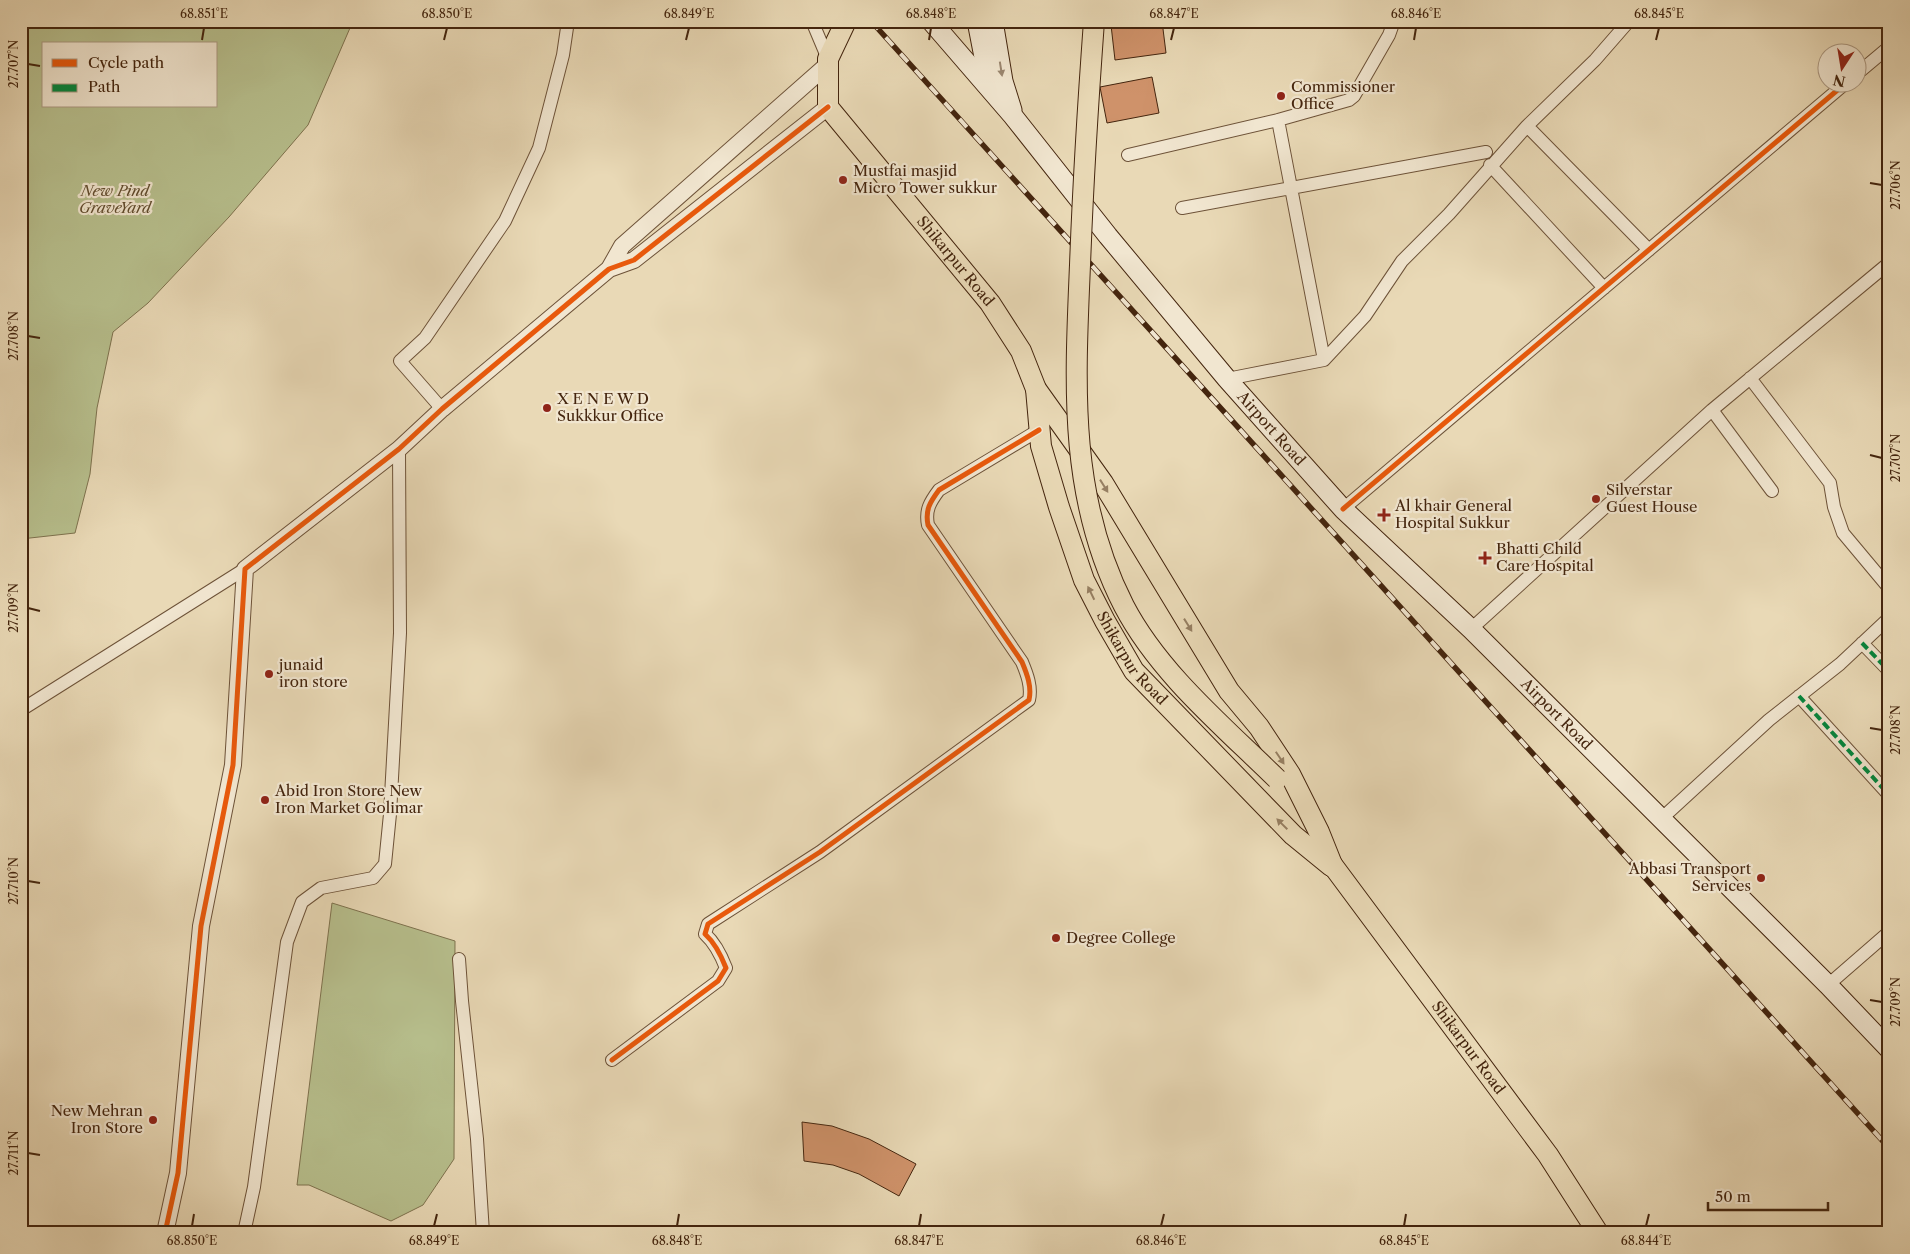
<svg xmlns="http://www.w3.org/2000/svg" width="1910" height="1254" font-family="'Libre Caslon Text',serif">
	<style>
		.green { fill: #b7bf8d; stroke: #7e724e; fill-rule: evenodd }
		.building { fill: #cf926a; stroke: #44250e }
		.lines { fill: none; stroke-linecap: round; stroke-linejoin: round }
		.minor-casing { stroke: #6d5238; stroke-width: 14 }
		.tertiary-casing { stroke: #6d5238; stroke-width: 18 }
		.secondary-casing { stroke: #44250e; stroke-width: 21 }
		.primary-casing { stroke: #44250e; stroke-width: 22 }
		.minor { stroke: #f1e6d0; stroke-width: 12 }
		.tertiary { stroke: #f1e6d0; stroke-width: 16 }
		.secondary { stroke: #f1e6d0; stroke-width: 19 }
		.primary { stroke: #e9d9b6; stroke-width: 20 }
		.rail-casing { stroke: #44250e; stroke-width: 5.5 }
		.rail { stroke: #f1e6d0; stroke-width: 4; stroke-dasharray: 11; stroke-linecap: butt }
		.primary-bridge-casing { stroke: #44250e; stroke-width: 22; stroke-linecap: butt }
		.primary-bridge { stroke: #e9d9b6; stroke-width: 20 }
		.quiet { stroke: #00873e; stroke-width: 4; stroke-dasharray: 8 4; stroke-linecap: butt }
		.cycleway-casing { stroke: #f1e6d0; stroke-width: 8 }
		.cycleway { stroke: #e8590c; stroke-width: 5 }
		.oneway { fill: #9a866f }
		.oneway2 { fill: #967f62 }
		.ticks { fill: none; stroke: #44250e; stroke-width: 2 }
		.poi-dot { fill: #8f2418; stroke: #f1e6d0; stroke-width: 2 }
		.labels { text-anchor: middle; stroke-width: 4.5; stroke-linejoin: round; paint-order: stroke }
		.poi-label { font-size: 15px; fill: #44250e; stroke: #f1e6d0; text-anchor: start }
		.park-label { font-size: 15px; font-style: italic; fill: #614c2e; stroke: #f1e6d0 }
		.street-label { font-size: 15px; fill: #44250e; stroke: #f1e6d0 }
		.neatline { fill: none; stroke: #44250e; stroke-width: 2 }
		.ticks-label { font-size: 12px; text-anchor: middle; fill: #44250e }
	</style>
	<rect width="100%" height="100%" fill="#e9d9b6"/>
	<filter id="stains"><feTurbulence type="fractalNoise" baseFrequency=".004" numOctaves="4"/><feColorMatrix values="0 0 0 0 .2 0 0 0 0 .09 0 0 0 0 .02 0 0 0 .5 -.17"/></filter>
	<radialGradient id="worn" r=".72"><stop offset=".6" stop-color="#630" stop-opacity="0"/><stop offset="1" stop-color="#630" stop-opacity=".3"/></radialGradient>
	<path class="green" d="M21,21h332l-45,104 -79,92 -81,86 -35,29 -16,76 -7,66 -15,59 -54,6zM44,44h172v62h-172z
		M332,903l123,38 -1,218 -31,46 -32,16 -82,-36h-12z"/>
	<path class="building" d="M1139,21h23l4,32 -51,7 -4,-35z
		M1152,77l7,36 -52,10 -7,-36z
		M802,1122l30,4 37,13 47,25 -17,32 -40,-22 -26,-9 -29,-4z"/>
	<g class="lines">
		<defs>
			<path id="minor" d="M812,21l16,38
				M1858,73l31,-26
				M1278,120l46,240
				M1527,126l122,124
				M1128,155l150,-35 71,-20 5,-4 35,-61 5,-14
				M1490,165l114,123
				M1182,208l304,-56
				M1750,378l80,105 4,24 9,26 46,55
				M1227,379l97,-19 41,-44 37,-55 47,-47 78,-88 68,-66 34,-39
				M442,409l-42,-48 25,-23 80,-117 34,-73 24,-93 5,-34
				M1712,410l60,81
				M1343,509l504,-427
				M1471,629l241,-219 177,-147
				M1862,643l27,28
				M1799,696l90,99
				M21,710l224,-141
				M1660,820l109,-100 71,-56 49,-46
				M459,959l3,42 15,138 6,94
				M1828,985l61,-53
				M612,1060l106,-79 8,-13c-5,-13 -11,-25 -21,-34l3,-10 112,-72 209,-152c3,-13 -2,-26 -7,-38l-94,-137c-3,-15 2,-23 11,-35l100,-60
				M244,1233l10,-46 33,-245 15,-40 19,-14 52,-10 12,-14 5,-50 10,-181 -1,-184"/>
			<path id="tertiary" d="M609,269l13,-23 204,-180
				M165,1233l13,-60 23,-247 32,-161 12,-196 154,-120 43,-40 167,-140 25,-9 194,-153"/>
			<g id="secondary">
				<path id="s1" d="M931,21l82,95 95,120 119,143 116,130 128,120 357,356 61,64"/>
				<path d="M977,21l13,67"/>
				<path d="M993,21l10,60 9,29"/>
			</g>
			<g id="primary">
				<path id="s2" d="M846,21l-18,38v48l162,196 31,48 15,38 67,94 126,208 30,36 31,47 29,58 14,35"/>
				<path id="s3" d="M1036,389l5,57 18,61 25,73 21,41 29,50 159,164 38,31"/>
				<path id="s4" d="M1325,855l223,300 50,78"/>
			</g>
		</defs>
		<use href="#minor" class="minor-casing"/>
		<use href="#tertiary" class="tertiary-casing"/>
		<use href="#secondary" class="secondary-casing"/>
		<use href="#primary" class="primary-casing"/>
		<use href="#minor" class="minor"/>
		<use href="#tertiary" class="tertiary"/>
		<use href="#secondary" class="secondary"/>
		<use href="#primary" class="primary"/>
		<defs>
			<path id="rail" d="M871,21l1018,1127"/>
		</defs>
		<use href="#rail" class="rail-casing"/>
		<use href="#rail" class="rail"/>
		<defs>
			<path id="primary-bridge" d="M1094,21c-6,82 -11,163 -14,244 -5,119 -12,232 44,341 35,67 99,120 153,173"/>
		</defs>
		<use href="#primary-bridge" class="primary-bridge-casing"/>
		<use href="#primary-bridge" class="primary-bridge"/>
		<path class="quiet" d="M1862,643l27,28
			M1799,696l90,99"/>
		<defs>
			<path id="cycleway" d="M1343,509l504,-427
				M612,1060l106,-79 8,-13c-5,-13 -11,-25 -21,-34l3,-10 112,-72 209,-152c3,-13 -2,-26 -7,-38l-94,-137c-3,-15 2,-23 11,-35l100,-60
				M165,1233l13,-60 23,-247 32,-161 12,-196 154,-120 43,-40 167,-140 25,-9 194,-153"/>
		</defs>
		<use href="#cycleway" class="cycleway-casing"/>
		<use href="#cycleway" class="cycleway"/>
	</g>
	<defs><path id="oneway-solid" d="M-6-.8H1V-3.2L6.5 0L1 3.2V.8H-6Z" transform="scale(1.25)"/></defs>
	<use class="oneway" href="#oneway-solid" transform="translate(1001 69) rotate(81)"/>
	<g class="oneway2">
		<use href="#oneway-solid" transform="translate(1104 486) rotate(58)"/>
		<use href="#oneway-solid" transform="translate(1091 593) rotate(-116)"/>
		<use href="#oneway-solid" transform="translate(1188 625) rotate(58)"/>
		<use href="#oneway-solid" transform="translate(1280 758) rotate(56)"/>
		<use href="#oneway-solid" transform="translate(1282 824) rotate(-135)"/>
	</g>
	<path class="ticks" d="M202,40l2,-12M444,40l3,-12M686,40l3,-12M929,40l2,-12M1171,40l3,-12M1414,40l2,-12M1656,40l3,-12M28,64l12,2M1870,183l12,2M28,336l12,2M1870,455l12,3M28,608l12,3M1870,728l12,2M28,881l12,2M1870,1000l12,2M28,1153l12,2M192,1226l2,-12M434,1226l3,-12M677,1226l2,-12M919,1226l2,-12M1161,1226l3,-12M1404,1226l2,-12M1646,1226l3,-12"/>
	<g class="poi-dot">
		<circle cx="1281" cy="96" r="5"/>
		<circle cx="843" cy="180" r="5"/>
		<circle cx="547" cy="408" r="5"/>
		<circle cx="1596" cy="499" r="5"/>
		<path d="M1381.5 507.5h5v5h5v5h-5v5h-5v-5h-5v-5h5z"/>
		<path d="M1482.5 550.5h5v5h5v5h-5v5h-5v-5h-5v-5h5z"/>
		<circle cx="269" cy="674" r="5"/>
		<circle cx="265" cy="800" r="5"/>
		<circle cx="1761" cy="878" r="5"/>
		<circle cx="1056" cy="938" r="5"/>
		<circle cx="153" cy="1120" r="5"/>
	</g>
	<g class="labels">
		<g class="poi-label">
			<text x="1291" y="92">Commissioner<tspan x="1291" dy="17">Office</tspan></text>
			<text x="853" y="176">Mustfai masjid<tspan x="853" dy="17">Micro Tower sukkur</tspan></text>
			<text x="557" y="404">X E N E W D<tspan x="557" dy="17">Sukkkur Office</tspan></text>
			<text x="1606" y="495">Silverstar<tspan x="1606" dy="17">Guest House</tspan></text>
			<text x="1395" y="511">Al khair General<tspan x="1395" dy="17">Hospital Sukkur</tspan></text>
			<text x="1496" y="554">Bhatti Child<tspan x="1496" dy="17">Care Hospital</tspan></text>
			<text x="279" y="670">junaid<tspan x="279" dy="17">iron store</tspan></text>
			<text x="275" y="796">Abid Iron Store New<tspan x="275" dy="17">Iron Market Golimar</tspan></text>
			<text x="1751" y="874" text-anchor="end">Abbasi Transport<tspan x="1751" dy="17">Services</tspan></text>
			<text x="1066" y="943">Degree College</text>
			<text x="143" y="1116" text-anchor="end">New Mehran<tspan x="143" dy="17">Iron Store</tspan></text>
		</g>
		<g class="park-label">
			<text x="115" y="196">New Pind<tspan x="115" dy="17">GraveYard</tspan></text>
		</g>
		<g class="street-label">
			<text dy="5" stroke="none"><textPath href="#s2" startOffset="290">Shikarpur Road</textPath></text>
			<text dy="5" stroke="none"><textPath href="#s1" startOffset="531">Airport Road</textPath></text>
			<text dy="5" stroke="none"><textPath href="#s3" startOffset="290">Shikarpur Road</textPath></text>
			<text dy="5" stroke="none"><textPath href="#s1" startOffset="935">Airport Road</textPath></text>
			<text dy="5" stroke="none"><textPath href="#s4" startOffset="240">Shikarpur Road</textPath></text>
		</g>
	</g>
	<rect width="1910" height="1254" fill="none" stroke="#e9d9b6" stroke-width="55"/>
	<rect x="42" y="42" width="175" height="65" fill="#f1e6d0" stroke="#ac9982"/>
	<rect x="52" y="59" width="25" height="8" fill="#e8590c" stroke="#ac9982"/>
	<text x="88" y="68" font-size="15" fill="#44250e">Cycle path</text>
	<rect x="52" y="84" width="25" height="8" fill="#00873e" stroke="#ac9982"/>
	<text x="88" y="92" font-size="15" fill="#44250e">Path</text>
	<g transform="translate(1842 68) rotate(192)"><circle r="24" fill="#f1e6d0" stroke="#ac9982"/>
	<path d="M0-4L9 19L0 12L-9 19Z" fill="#8f2418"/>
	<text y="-8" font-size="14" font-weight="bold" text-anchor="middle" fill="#44250e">N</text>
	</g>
	<path d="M1708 1202v8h120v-8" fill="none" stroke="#44250e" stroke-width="2.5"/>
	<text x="1715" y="1202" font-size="15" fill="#44250e" stroke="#f1e6d0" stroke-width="4" paint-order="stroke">50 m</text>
	<rect x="28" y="28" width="1854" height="1198" class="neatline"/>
	<g class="ticks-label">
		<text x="204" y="18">68.851°E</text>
		<text x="447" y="18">68.850°E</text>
		<text x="689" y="18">68.849°E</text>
		<text x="931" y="18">68.848°E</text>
		<text x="1174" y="18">68.847°E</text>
		<text x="1416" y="18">68.846°E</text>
		<text x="1659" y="18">68.845°E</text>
		<text transform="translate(14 64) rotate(-90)" y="4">27.707°N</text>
		<text transform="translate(1896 185) rotate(-90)" y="4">27.706°N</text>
		<text transform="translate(14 336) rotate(-90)" y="4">27.708°N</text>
		<text transform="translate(1896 458) rotate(-90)" y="4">27.707°N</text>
		<text transform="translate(14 608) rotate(-90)" y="4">27.709°N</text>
		<text transform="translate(1896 730) rotate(-90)" y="4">27.708°N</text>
		<text transform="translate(14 881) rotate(-90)" y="4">27.710°N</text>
		<text transform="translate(1896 1002) rotate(-90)" y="4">27.709°N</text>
		<text transform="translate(14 1153) rotate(-90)" y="4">27.711°N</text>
		<text x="192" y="1245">68.850°E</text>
		<text x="434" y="1245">68.849°E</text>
		<text x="677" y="1245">68.848°E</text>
		<text x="919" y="1245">68.847°E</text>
		<text x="1161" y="1245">68.846°E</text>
		<text x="1404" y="1245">68.845°E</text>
		<text x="1646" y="1245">68.844°E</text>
	</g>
	<rect width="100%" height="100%" filter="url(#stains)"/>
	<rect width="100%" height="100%" fill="url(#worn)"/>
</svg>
